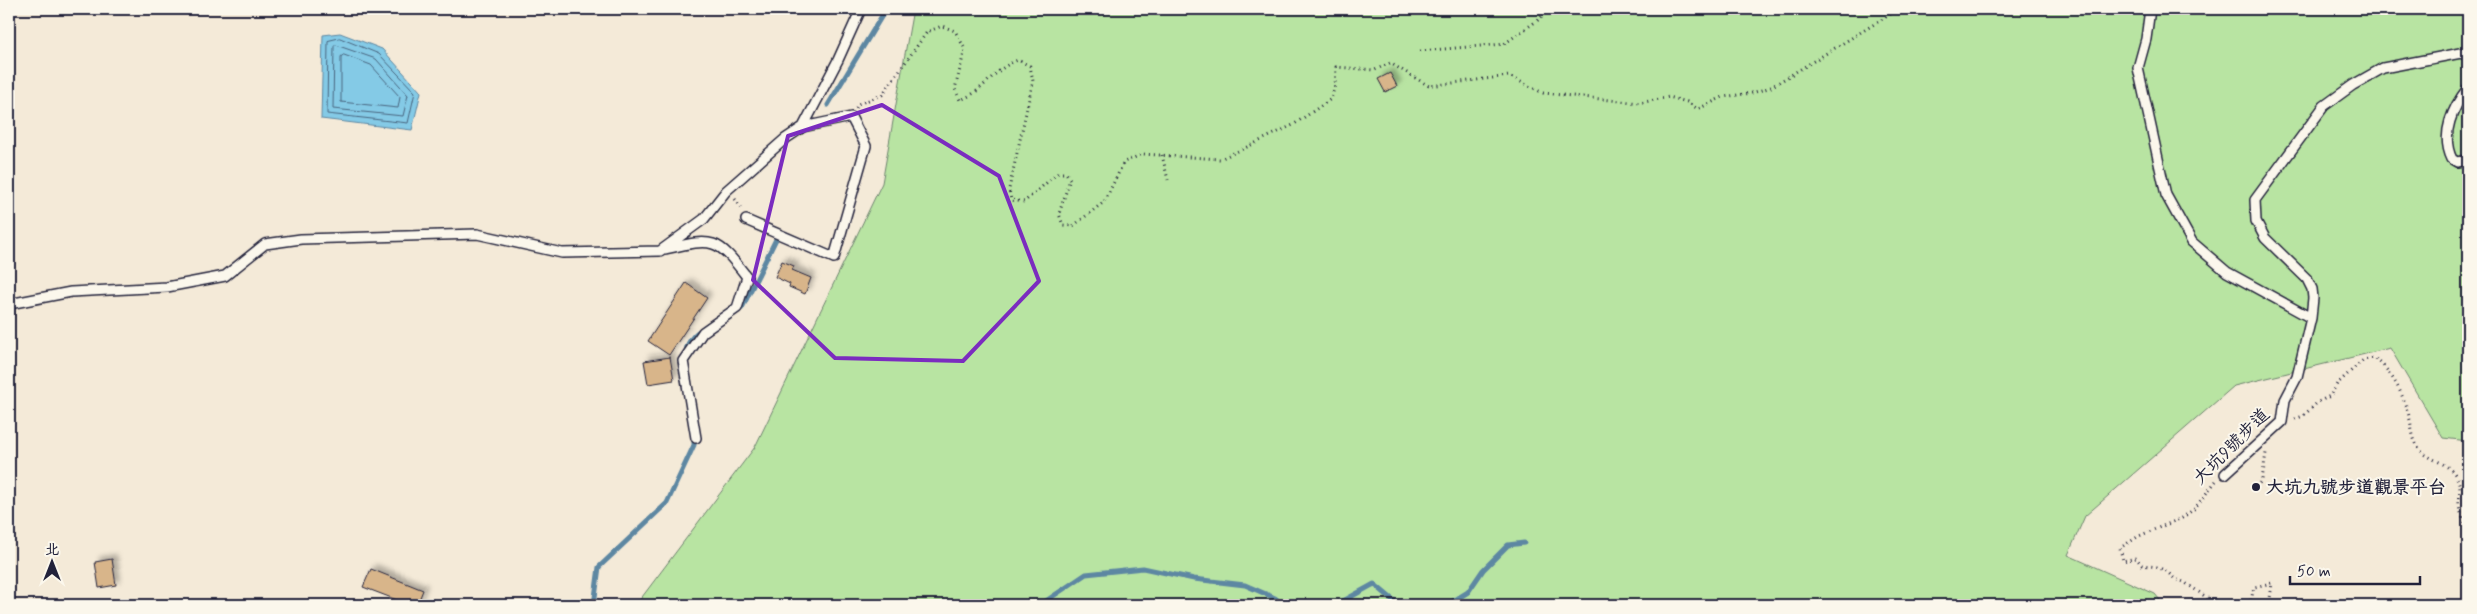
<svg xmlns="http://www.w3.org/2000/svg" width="2477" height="614" font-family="Mynerve,'LXGW WenKai TC',sans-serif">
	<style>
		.green { fill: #b8e4a2; stroke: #6d836e }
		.water { fill: #84cae6; stroke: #5d87a2 }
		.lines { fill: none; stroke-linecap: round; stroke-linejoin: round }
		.shore { stroke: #49657f; stroke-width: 1 }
		.stream { stroke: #5d87a2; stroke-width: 5 }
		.building { fill: #d8b58a; stroke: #22223b; filter: url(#shadow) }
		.lane-casing { stroke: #22223b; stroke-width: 12 }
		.path { stroke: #22223b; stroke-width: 3; stroke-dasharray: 1 4; stroke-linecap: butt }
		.lane { stroke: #fbf7ec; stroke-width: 9 }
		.marked { fill: none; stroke: #7b2cbf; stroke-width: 4; stroke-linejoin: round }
		.poi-dot { fill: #22223b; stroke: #fbf7ec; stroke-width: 2 }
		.labels { text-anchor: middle; stroke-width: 4; stroke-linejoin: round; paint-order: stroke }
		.street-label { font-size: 18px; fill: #22223b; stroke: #fbf7ec }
		.poi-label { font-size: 18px; font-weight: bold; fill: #22223b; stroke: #fbf7ec; text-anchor: start }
	</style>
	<defs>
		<filter id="shadow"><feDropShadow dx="4.5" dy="-4.5" stdDeviation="2.5" flood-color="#0004"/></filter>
	</defs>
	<rect width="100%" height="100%" fill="#f4ead8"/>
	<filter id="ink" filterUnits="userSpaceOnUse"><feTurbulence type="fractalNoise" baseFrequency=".02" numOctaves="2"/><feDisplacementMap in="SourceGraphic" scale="10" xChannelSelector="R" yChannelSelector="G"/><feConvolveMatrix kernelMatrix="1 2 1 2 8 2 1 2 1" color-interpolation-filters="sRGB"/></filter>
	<g filter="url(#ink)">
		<path class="green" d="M913,9h1555v432l-25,-3 -53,-90 -156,38 -149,130 -17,39 87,39 9,11h-1528l119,-158 127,-264z"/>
		<path class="water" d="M340,33l42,16 39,43 -9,38 -91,-11 2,-84z"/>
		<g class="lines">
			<path class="shore" d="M340,38l39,16 36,38 -7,31 -81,-9 1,-73z
				M336,45l40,14 32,36 -5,21 -70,-7 1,-62z
				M344,55l27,10 29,32 -2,11 -57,-6v-45z"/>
			<path class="stream" d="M828,105l58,-96
				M735,312l7,-4 36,-73
				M686,355c-1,-11 8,-22 17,-26
				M594,605l5,-38 68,-64 27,-58v-9
				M1040,605l46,-31 57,-6 51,11 51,6 30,13 8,7
				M1336,605l38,-21 25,21
				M1447,605l21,-13 15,-22 25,-25 16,-2"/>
		</g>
		<path class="building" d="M1390,73l7,13 -12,6 -7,-13z
			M782,261l12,5 -2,4 19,8 -6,16 -16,-7 1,-3 -15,-7z
			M686,283l21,15 -38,57 -21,-14z
			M670,357l4,23 -26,4 -4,-23z
			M112,559l4,26 -17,3 -4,-26z
			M371,569l52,21 -6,15h-7l-47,-18z"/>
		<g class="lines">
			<defs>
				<path id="lane" d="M2150,9l-4,30 -8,29 28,127 26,47 35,30 84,46 -14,59 -12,23 -3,22 -57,52
					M2468,88c-15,19 -28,46 -16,71l5,3 11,-2
					M746,220l88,38 32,-112 -15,-29 -48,10
					M665,249c49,-11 51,-12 82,28l-10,31 -34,24 -20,29 13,77
					M9,304l62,-12 96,-5 58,-11 40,-32 36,-5 176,-5 85,19 98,-2 44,-32 22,-28 59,-52 18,-12 35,-67 23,-51
					M2311,318l2,-20 -1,-9 -5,-10 -42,-41 -9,-17 -1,-21 69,-94 29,-21 30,-17 78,-15 7,3"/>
			</defs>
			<use href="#lane" class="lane-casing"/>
			<path class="path" d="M1420,51l84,-7 34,-24 11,-11
				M856,108l2,-4 24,-9 45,-63 15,-6 13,5 10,18 -10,40 5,11c26,-9 31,-30 58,-40l12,6 3,15 -24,108 2,11 13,2 34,-29h8l4,6 -11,35 4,11 10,1 31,-24 20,-40 19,-8 77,5 25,-11 48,-23 38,-26 4,-13 1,-19 39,3 15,-7 39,23 80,-10 34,17 97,10 29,-6 18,5 11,7 25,-12 29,-4 19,-6 128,-78
				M1162,155l6,25
				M735,199l8,11
				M2295,419l8,-3 15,-14 12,-6 7,-12 26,-24 11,-2c17,11 30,38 35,58 3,11 3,23 10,33 9,11 29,13 37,27 6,11 3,14 3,25 -1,9 6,20 9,29
				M2216,481l-22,28 -12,9 -43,18 -19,12 3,13 13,-3 6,7 15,2 9,4 9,8 9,3 34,23
				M2256,487l6,-7 4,-27
				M2250,605l4,-18 18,-4 -2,16 6,6"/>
			<use href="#lane" class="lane"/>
		</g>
	</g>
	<path class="marked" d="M882,105l117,71 40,105 -76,80 -128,-3 -82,-78 35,-144z"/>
	<circle class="poi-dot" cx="2256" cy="487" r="5"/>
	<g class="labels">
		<g class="street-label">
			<text transform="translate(2231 446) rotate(-45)" y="6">大坑9號步道</text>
		</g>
		<g class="poi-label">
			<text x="2266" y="493">大坑九號步道觀景平台</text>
		</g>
	</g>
	<rect width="2477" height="614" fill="none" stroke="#fbf7ec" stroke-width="30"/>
	<rect x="15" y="15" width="2447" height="584" fill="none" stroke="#22223b" stroke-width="2" filter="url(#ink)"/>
	<g transform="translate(52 562)" stroke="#fbf7ec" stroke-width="4" paint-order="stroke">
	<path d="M0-4L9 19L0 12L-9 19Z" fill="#22223b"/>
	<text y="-8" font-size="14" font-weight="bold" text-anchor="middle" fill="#22223b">北</text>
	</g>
	<path d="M2290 576v8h130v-8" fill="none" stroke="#22223b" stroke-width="2.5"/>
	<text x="2297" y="576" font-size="15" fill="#22223b" stroke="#fbf7ec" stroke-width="4" paint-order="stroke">50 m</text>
</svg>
